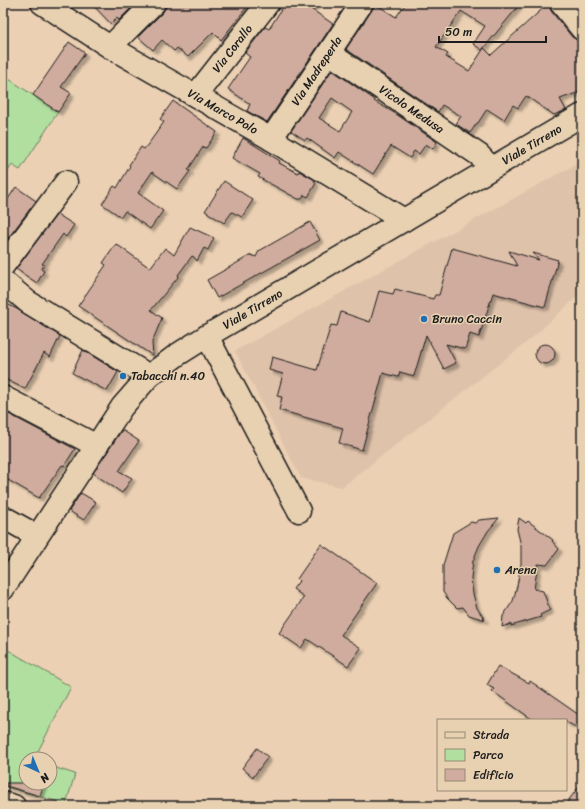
<svg xmlns="http://www.w3.org/2000/svg" width="585" height="809" font-family="Sriracha,sans-serif">
	<style>
		.built { fill: #dfc2aa }
		.green { fill: #b1df9f; stroke: #667e5e }
		.building { fill: #d0ac9e; stroke: #1c1c1c; fill-rule: evenodd; filter: url(#shadow) }
		.lines { fill: none; stroke-linecap: round; stroke-linejoin: round }
		.minor-casing { stroke: #1c1c1c; stroke-width: 25 }
		.minor { stroke: #e8d1b1; stroke-width: 22 }
		.poi-dot { fill: #1f6fb2; stroke: #e8d1b1; stroke-width: 1.5 }
		.labels { text-anchor: middle; stroke-width: 3; stroke-linejoin: round; paint-order: stroke }
		.street-label { font-size: 12px; fill: #1c1c1c; stroke: #e8d1b1 }
		.poi-label { font-size: 12px; fill: #1c1c1c; stroke: #e8d1b1; text-anchor: start }
	</style>
	<defs>
		<filter id="shadow"><feDropShadow dx="3.5" dy="3.5" stdDeviation="1" flood-color="#0004"/></filter>
	</defs>
	<rect width="100%" height="100%" fill="#ebd0b3"/>
	<filter id="ink" filterUnits="userSpaceOnUse"><feTurbulence type="fractalNoise" baseFrequency=".025" numOctaves="2"/><feDisplacementMap in="SourceGraphic" scale="8" xChannelSelector="R" yChannelSelector="G"/><feConvolveMatrix kernelMatrix="1 2 1 2 8 2 1 2 1" color-interpolation-filters="sRGB"/></filter>
	<g filter="url(#ink)">
		<path class="built" d="M582,161v131l-50,46 -190,149 -41,-9 -66,-127z"/>
		<path class="green" d="M3,75l55,37 -38,58 -8,-5 -5,7 -4,-2z
			M3,647l68,40 -37,72h-8v24h24v-17l25,8 -9,30 -63,-18z"/>
		<path class="building" d="M91,3h45l-17,17 -2,-2 -6,6z
			M166,3h84l-29,37 -8,-8 -25,25 -11,-9 -3,3 -12,-11 -9,10 -15,-13 25,-25 3,-5z
			M280,3h36l-5,6 22,15 -66,98 -20,-11 3,-7 -22,-15 22,-32 -5,-4 20,-26 4,2 12,-19 -2,-1z
			M374,3l22,14 10,-14h115l-39,47 -9,-6 12,-18 -24,-15 -25,36 12,7 -2,3 23,14 15,-23 7,7 58,-52 2,8 21,26 5,3 5,1v50l-22,8 6,11 -12,5 -28,-19 -8,12 -5,-3 -9,15 -17,-11 -9,14h-1l-7,10 -14,-9 5,-8 -19,-11 -4,7 -92,-63 26,-39z
			M69,42l16,11 -24,34 10,6 -13,19 -25,-17z
			M332,70l43,30 -1,1 22,13 41,28 -4,7 -7,-5 -7,10 -5,-3 -4,7 -19,-12 -18,28 -34,-22 -4,6 -28,-20 -2,2 -14,-9zM332,98l20,14 -12,19 -21,-13z
			M173,101l44,31 -11,16 -3,-1 -15,23 2,1 -13,18 -25,-17 -14,21 25,18 -13,18 -25,-18 -4,6 -19,-13 12,-18 3,2 13,-22 -1,-1 12,-18 3,2 5,-6 15,-21 -4,-3z
			M243,138l37,23 -1,2 19,10 1,-2 16,9 -1,2 2,1 -8,14 -4,-2 -2,4h-4l-40,-22 2,-3 -28,-16z
			M224,181l29,19 -11,17 -10,-5 -8,11 -19,-12z
			M16,187l20,14 -33,44v-50l5,4z
			M57,214l17,11 -8,12 -3,-3 -21,30 2,1 -3,4 3,2 -7,12 -21,-14z
			M310,222l10,18 -103,58 -10,-18 44,-25 5,2 3,-6z
			M190,227l24,11 -6,12 -4,-2 -7,13 -3,-4 -2,-1 -14,19 1,1 -28,34 11,8 -10,24 1,14 -75,-50 28,-41 -3,-2 13,-19 34,24 15,-20 9,7z
			M452,248l65,18 -8,-15 30,9 -6,-7 25,7 -13,47 -52,-14 -14,44 -9,-3 -5,15 -19,-5 10,19 -12,6 -18,-34 -12,41 -14,-4 -2,5 -15,-4 -21,77 -23,-7 4,-15 -64,-18 3,-13 -5,-1 6,-22 -14,-4 3,-13 45,13 14,-45 6,1 4,-14 29,10 9,-31 14,3 2,-5 38,10 2,-4h4z
			M3,302l14,7 43,27 -10,21 -6,-4 -19,36 -22,-11z
			M535 354a10 10 0 1 1 20 0a10 10 0 1 1-20 0Z
			M83,350l35,22 -11,19 -35,-18z
			M3,411l72,38 -11,17 -2,-1 -23,33 -36,-21z
			M122,430l17,11 -20,30 13,7 -10,15 -29,-20z
			M81,493l15,9 -12,18 -15,-9z
			M499,518l-11,13 -9,15 -6,15 -1,8 -1,9 2,16 4,14 8,12 -16,-5 -6,-8 -6,1 -10,-10 -4,-6v-27l10,-32 18,-11 4,1 4,-3z
			M519,518l7,5 2,-2 25,19 -1,1 7,8 -12,16 -9,-1 -4,25 9,2 7,19 -10,5 1,2 -30,9v-2l-9,3 1,-11 10,-15 4,-15 4,-22v-18l-4,-17z
			M321,544l56,39 -36,52 20,13 -13,18 -41,-27 -6,9 -22,-15 25,-36 -11,-8 6,-8 -2,-2z
			M498,666l31,17 1,-2 52,36v13l-16,-8v-2h-33l-41,-29 2,-2 -7,-4z
			M257,748l11,9 -15,20 -11,-9z
			M6,783h38l-4,13 -34,-10z
			M582,783v23h-18z"/>
		<g class="lines">
			<defs>
				<g id="minor">
					<path id="s1" d="M42,3l68,44 161,92 133,81"/>
					<path d="M561,3l21,26"/>
					<path d="M110,47l44,-44"/>
					<path id="s2" d="M329,53l150,102 12,13"/>
					<path id="s3" d="M196,95l72,-92"/>
					<path id="s4" d="M271,139l91,-136"/>
					<path d="M3,266l63,-84"/>
					<path d="M3,281l25,21 121,74"/>
					<path d="M207,336l92,175"/>
					<path d="M3,397l94,49"/>
					<path d="M3,517l34,19"/>
					<path id="s5" d="M3,589l119,-182 27,-31 28,-21 30,-19 375,-221"/>
					<path d="M3,803l11,3"/>
				</g>
			</defs>
			<use href="#minor" class="minor-casing"/>
			<use href="#minor" class="minor"/>
		</g>
	</g>
	<g class="poi-dot">
		<circle cx="424" cy="319" r="4"/>
		<circle cx="123" cy="376" r="4"/>
		<circle cx="497" cy="570" r="4"/>
	</g>
	<g class="labels">
		<g class="street-label">
			<text dy="4" stroke="none"><textPath href="#s3" startOffset="59">Via Corallo</textPath></text>
			<text dy="4" stroke="none"><textPath href="#s4" startOffset="82">Via Madreperla</textPath></text>
			<text dy="4" stroke="none"><textPath href="#s2" startOffset="100">Vicolo Medusa</textPath></text>
			<text dy="4" stroke="none"><textPath href="#s1" startOffset="211">Via Marco Polo</textPath></text>
			<text dy="4" stroke="none"><textPath href="#s5" startOffset="706">Viale Tirreno</textPath></text>
			<text dy="4" stroke="none"><textPath href="#s5" startOffset="382">Viale Tirreno</textPath></text>
		</g>
		<g class="poi-label">
			<text x="432" y="323">Bruno Caccin</text>
			<text x="131" y="380">Tabacchi n.40</text>
			<text x="505" y="574">Arena</text>
		</g>
	</g>
	<rect width="585" height="809" fill="none" stroke="#e8d1b1" stroke-width="16"/>
	<rect x="8" y="8" width="569" height="793" fill="none" stroke="#1c1c1c" stroke-width="1.5" filter="url(#ink)"/>
	<rect x="437" y="719" width="130" height="72" fill="#e8d1b1" stroke="#968975"/>
	<rect x="445" y="732" width="20" height="6" fill="#e8d1b1" stroke="#968975"/>
	<text x="473" y="739" font-size="12" fill="#1c1c1c">Strada</text>
	<rect x="445" y="749" width="20" height="12" fill="#b1df9f" stroke="#968975"/>
	<text x="473" y="759" font-size="12" fill="#1c1c1c">Parco</text>
	<rect x="445" y="769" width="20" height="12" fill="#d0ac9e" stroke="#968975"/>
	<text x="473" y="779" font-size="12" fill="#1c1c1c">Edificio</text>
	<g transform="translate(38 771) rotate(136)"><circle r="19" fill="#e8d1b1" stroke="#968975"/>
	<path d="M0-3L7 15L0 10L-7 15Z" fill="#1f6fb2"/>
	<text y="-6" font-size="11" font-weight="bold" text-anchor="middle" fill="#1c1c1c">N</text>
	</g>
	<path d="M439 36v6h107v-6" fill="none" stroke="#1c1c1c" stroke-width="2"/>
	<text x="445" y="36" font-size="12" fill="#1c1c1c" stroke="#e8d1b1" stroke-width="3" paint-order="stroke">50 m</text>
</svg>
